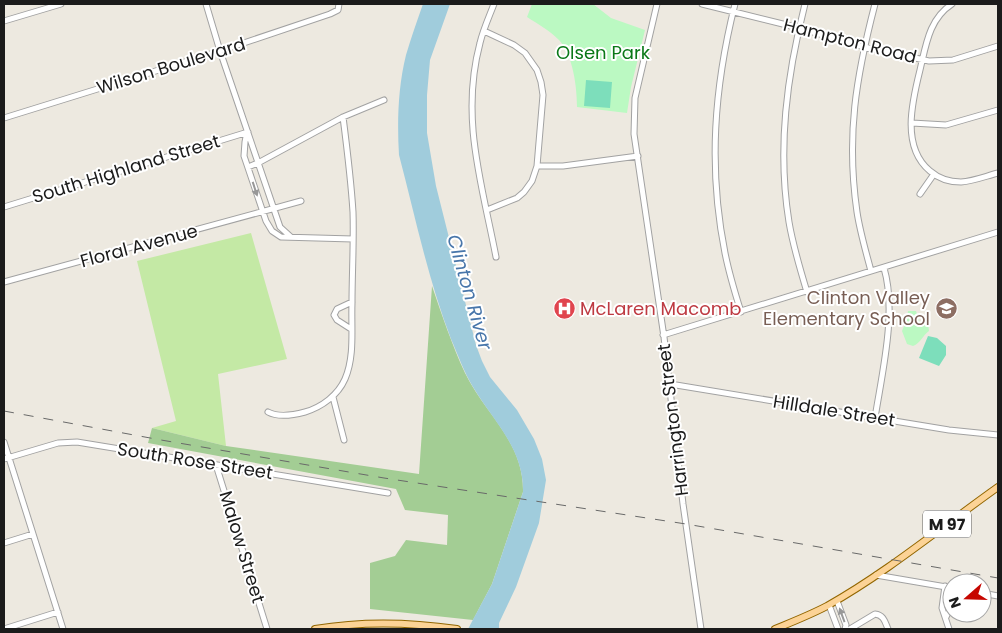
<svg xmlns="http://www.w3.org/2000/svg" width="1002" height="633" font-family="Poppins,sans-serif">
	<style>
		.grass { fill: #c4e9a5 }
		.forest { fill: #a3cd94 }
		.park { fill: #bbf9c2 }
		.pitch { fill: #7ddebb }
		.water { fill: #a0ccdc }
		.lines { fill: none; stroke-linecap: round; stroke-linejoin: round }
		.minor-casing { stroke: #a2a2a2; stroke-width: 7 }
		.major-casing { stroke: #926600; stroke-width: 8 }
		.minor { stroke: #fff; stroke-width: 5 }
		.major { stroke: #fcd396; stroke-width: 6 }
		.rail { stroke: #696969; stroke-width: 1; stroke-dasharray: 10 10; stroke-linecap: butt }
		.oneway { fill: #989898 }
		.labels { text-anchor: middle; stroke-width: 4; stroke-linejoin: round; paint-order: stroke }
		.shield { fill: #fff; stroke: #5f5f5f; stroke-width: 1 }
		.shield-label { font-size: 16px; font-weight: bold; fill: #1b1b1b }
		.street-label { font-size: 18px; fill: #1b1b1b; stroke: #fff }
		.park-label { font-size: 18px; fill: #0a7817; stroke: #fff }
		.education-label { font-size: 18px; fill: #785e54; stroke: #fff; text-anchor: end }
		.health-label { font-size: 18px; fill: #be3a42; stroke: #fff; text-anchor: start }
		.water-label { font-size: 19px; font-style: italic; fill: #4876aa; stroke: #fff }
	</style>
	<rect width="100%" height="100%" fill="#ede9e0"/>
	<path class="grass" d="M251,233l36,126 -69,15 8,72 -74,-18 24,-7 -39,-160z"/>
	<path class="forest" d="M432,286c10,29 20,59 33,87 20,41 59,69 58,119l-31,92 -19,36 -103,-11v-46l25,-7 11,-16 41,5 1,-30 -43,-5 -9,-21 -248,-46 4,-15 74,18 193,28z"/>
	<path class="park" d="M532,4h61l18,14 34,12 -14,57 -4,26 -50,-6c0,-20 -4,-52 -18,-67 -9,-9 -21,-16 -32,-23z
		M908,311h8l5,15 7,-3 1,8c-7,5 -8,12 -16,15l-6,-2 -5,-13 5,-12z"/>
	<path class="pitch" d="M586,80l26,2 -2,26 -26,-2z
		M928,336l9,2 9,8v9l-7,11 -20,-8z"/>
	<path class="water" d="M423,4h27l-20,56 -3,35v38l9,53 40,159 6,16 8,16 27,33 17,29 8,20 4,21 -7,43 -23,64 -17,36v6h-31l24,-45 31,-92c1,-43 -29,-70 -50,-105 -9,-15 -15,-32 -22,-48 -23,-60 -36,-123 -52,-184 -2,-33 -1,-68 7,-100 5,-17 11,-34 17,-51z"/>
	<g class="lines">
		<defs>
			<path id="minor" d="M206,4l14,47 60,176 11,10
				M494,4c-5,13 -11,26 -14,39 -20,75 2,141 16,214
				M657,4l-22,94 -1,36 30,203 19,167 18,125
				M702,4l97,24 65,19 65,14 24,-1 45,-14
				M735,4c-21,84 -27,164 -10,249 4,20 10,40 16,59
				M805,4c-18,71 -28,144 -16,218 4,24 11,47 18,70
				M952,4c-23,15 -26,41 -32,66 -8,32 -19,77 10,101 8,7 20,11 31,11 13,-1 25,-6 37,-9
				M4,21l57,-17
				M484,31l30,14 11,8 12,17 4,12 2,13 -6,71 -5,15 -8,11 -7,6 -30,12
				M4,118l216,-67 110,-37 8,-4 1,-6
				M912,123l34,2 52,-15
				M247,132l-2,10 -1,14 22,65 6,10 9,6 72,2
				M537,166h26l75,-10
				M248,167l10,-4 85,-46 41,-17
				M920,194l14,-20
				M4,207l244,-75
				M871,271c-5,-19 -11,-39 -14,-59 -11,-76 -1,-135 18,-208
				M4,282l297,-81
				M351,329l-14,-9 -3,-5 3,-6 15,-7
				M663,335l335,-103
				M670,384l279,46 49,5
				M333,397l11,43
				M268,412c11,6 26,3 37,0 17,-5 33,-17 40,-33 10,-23 6,-51 7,-76 0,-30 2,-61 1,-91 -2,-32 -6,-64 -10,-95
				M875,418c7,-45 22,-106 9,-150
				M4,442l59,187
				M4,459l54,-16 19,-1 311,51
				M216,465l51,164
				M4,543l29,-9
				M876,575l76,13
				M945,586l-3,22 7,21
				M982,593l16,3
				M837,601l9,24 -1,4
				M829,605l9,24
				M946,617l3,-6 3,-18
				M4,629l54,-17
				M850,629l25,-15c9,1 10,8 13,15"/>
			<path id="major" d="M315,629c47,-8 94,-7 142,0
				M775,629c17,-7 35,-14 52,-23 59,-33 116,-80 171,-119"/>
		</defs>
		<use href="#minor" class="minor-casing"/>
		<use href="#major" class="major-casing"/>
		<use href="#minor" class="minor"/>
		<use href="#major" class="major"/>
		<path class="rail" d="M4,411l157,29 223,38 302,46 312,54"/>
	</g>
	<defs><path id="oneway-solid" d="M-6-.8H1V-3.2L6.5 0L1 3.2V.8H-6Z" transform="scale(1.25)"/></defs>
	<g class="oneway">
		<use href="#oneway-solid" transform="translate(255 189) rotate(72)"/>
		<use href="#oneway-solid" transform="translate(842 615) rotate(-110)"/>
	</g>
	<defs>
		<symbol id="school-disc" viewBox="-11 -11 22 22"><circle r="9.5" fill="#8d6e63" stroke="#fff"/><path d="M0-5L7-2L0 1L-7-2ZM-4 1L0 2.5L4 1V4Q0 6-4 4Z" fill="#fff"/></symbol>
		<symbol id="hospital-disc" viewBox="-11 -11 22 22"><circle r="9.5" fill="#e0444e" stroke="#fff"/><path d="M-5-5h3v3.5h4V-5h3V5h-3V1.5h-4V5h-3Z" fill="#fff"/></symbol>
	</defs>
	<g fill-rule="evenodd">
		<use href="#school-disc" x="934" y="296" width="25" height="25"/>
		<use href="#hospital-disc" x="552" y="296" width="25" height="25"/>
	</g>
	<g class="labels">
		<rect class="shield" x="923" y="510.5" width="48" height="27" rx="4"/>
		<g class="shield-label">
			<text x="947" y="530">M 97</text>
		</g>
		<g class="street-label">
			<text transform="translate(850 41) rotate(14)" y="6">Hampton Road</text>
			<text transform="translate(171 66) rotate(-17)" y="6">Wilson Boulevard</text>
			<text transform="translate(126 169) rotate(-17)" y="6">South Highland Street</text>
			<text transform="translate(139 246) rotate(-15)" y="6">Floral Avenue</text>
			<text transform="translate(834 411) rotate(9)" y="6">Hilldale Street</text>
			<text transform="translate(673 420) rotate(-97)" y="6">Harrington Street</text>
			<text transform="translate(195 461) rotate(9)" y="6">South Rose Street</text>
			<text transform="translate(242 547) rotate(73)" y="6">Malow Street</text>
		</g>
		<g class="park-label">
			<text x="603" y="59">Olsen Park</text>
		</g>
		<g class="education-label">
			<text x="930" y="304">Clinton Valley<tspan x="930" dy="21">Elementary School</tspan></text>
		</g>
		<g class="health-label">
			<text x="580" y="315">McLaren Macomb</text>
		</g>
		<g class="water-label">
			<text transform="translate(470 292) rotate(74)" y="7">Clinton River</text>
		</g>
	</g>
	<rect width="1002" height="633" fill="none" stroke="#1b1b1b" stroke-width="10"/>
	<g transform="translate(967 598) rotate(250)"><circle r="24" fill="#ffffff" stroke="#a4a4a4"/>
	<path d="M0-4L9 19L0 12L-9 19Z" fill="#c60600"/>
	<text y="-8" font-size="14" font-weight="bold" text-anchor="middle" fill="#1b1b1b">N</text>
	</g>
</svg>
